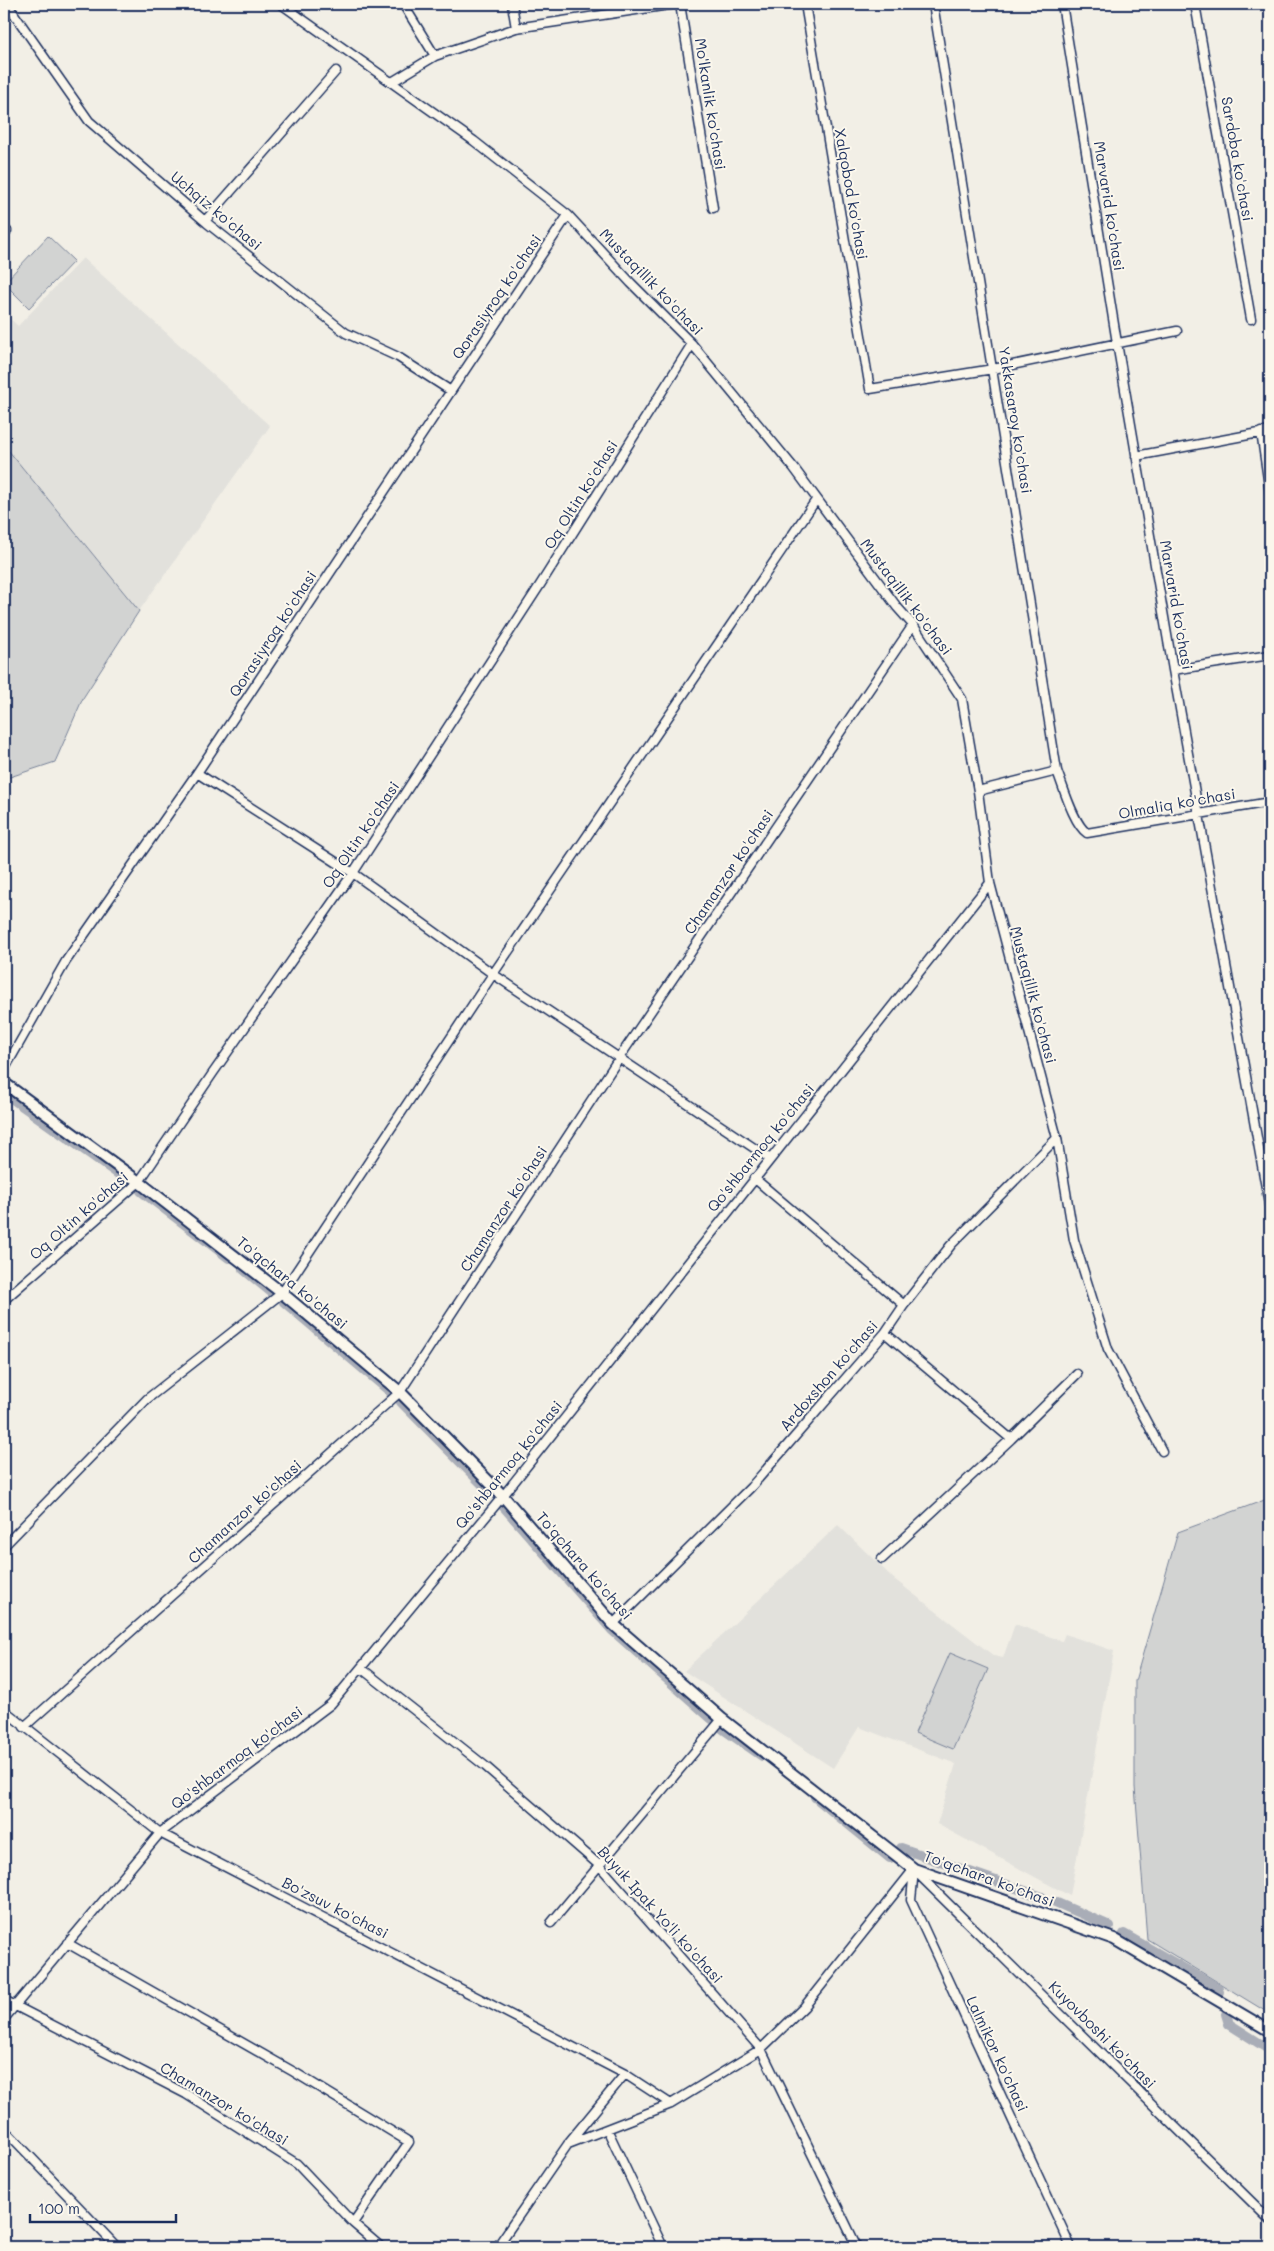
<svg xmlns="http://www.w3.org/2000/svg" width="1274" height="2251" font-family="Mali,sans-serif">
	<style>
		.built { fill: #e2e1dc }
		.green { fill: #d2d3d2; stroke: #768198 }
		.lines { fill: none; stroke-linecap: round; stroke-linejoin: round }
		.canal { stroke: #a9adb7; stroke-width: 10 }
		.minor-casing { stroke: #1b2f5e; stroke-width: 11 }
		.tertiary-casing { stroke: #1b2f5e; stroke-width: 14 }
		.minor { stroke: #fbf7ec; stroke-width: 8 }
		.tertiary { stroke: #fbf7ec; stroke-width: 10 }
		.labels { text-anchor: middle; stroke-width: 4; stroke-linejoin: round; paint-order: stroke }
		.street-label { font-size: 15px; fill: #1b2f5e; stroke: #fbf7ec }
	</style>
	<rect width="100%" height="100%" fill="#f2efe6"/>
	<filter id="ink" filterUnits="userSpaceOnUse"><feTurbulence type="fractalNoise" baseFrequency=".02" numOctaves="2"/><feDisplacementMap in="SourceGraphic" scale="10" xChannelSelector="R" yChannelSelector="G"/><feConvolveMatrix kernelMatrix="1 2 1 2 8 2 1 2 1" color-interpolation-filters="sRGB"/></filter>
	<g filter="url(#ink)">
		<path class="built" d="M83,258l187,168 -131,185 -135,-166v-132l14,13z
			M838,1525l56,54 100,77 9,2 12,-34 47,17 3,-7 49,17 -44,245 -133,-72 19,-60 -97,-37 -26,41 -149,-97z"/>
		<path class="green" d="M48,236l26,25 -45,47 -25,-25z
			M4,445l135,166 -56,87 -28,64 -51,17z
			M1270,1498v516l-123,-75 -12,-152v-106l43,-149z
			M950,1653l38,16 -35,80 -38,-16z"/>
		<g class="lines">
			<path class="canal" d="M4,1093l124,88
				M141,1191l88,67
				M243,1269l28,23
				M284,1302l110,93
				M401,1402l91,92
				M503,1506l109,124 100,89
				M723,1729l39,27
				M815,1797l75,61
				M901,1848l141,49
				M1055,1902l55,24
				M1124,1934l94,54 1,4
				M1226,2014l3,10 41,26"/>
			<defs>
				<path id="minor" d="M7,4l82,117 118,102 139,110 52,24 53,34
					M281,4l193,137 94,74 63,68 61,61 102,124 103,139 16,18 49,74 16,92 12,92 67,255 17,102 34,109 54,102
					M403,4l32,52
					M512,4l4,24
					M680,4l33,204
					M805,4l65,385 123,-20 184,-38
					M933,4l124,767c6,15 17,54 30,62l183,-31
					M1062,4l55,339 56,327 97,540
					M1195,4l56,315
					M392,82l43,-26 81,-28 160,-24
					M205,221l131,-150
					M4,234l3,-3
					M1261,432l9,61
					M1136,456l134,-25
					M1173,670l97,-15
					M197,773l156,100 140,101 276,184
					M978,791l79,-20
					M4,1070l62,-109 131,-188 371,-558
					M754,1178l150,127
					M4,1300l135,-118 74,-109 140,-200 187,-288 152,-241
					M885,1333l126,106
					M4,1546l143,-147 135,-106 211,-319 323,-474
					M882,1559l129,-120 66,-65
					M613,1624l138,-137 134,-154 19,-28 47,-60 106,-107
					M361,1668l124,98 114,99 162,184 96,198
					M4,1710l156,123 465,241 46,30
					M24,1727l376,-335 219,-334 294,-433
					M914,1870l-3,30 160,347
					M915,1871l355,349
					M551,1923l171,-204
					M67,1943l227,129 115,70 -56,81
					M4,2000l182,94 111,70 56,59 28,24
					M4,2019l156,-186 171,-129 172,-208 487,-613
					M4,2129l113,118
					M607,2129l56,118
					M569,2142l56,-68
					M497,2247l71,-103 103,-40 90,-55 43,-42 110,-138"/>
				<path id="tertiary" d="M4,1083l135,99 143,111 118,99 103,104 110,128 109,95 192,150 200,70 156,92"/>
			</defs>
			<use href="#minor" class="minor-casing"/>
			<use href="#tertiary" class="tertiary-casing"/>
			<use href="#minor" class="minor"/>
			<use href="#tertiary" class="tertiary"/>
		</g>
	</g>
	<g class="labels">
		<g class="street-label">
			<text transform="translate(710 104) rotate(81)" y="5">Mo'lkanlik ko'chasi</text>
			<text transform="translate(1237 159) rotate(80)" y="5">Sardoba ko'chasi</text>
			<text transform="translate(851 194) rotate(80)" y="5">Xalqobod ko'chasi</text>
			<text transform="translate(1109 206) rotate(81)" y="5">Marvarid ko'chasi</text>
			<text transform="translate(216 211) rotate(40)" y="5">Uchqiz ko'chasi</text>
			<text transform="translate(651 282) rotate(46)" y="5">Mustaqillik ko'chasi</text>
			<text transform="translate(497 297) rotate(-56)" y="5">Qorasiyroq ko'chasi</text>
			<text transform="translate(1015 420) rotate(81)" y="5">Yakkasaroy ko'chasi</text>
			<text transform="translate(581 495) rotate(-58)" y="5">Oq Oltin ko'chasi</text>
			<text transform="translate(906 597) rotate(53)" y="5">Mustaqillik ko'chasi</text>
			<text transform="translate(1176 605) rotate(80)" y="5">Marvarid ko'chasi</text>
			<text transform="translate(273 634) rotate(-57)" y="5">Qorasiyroq ko'chasi</text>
			<text transform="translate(1177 804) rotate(-10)" y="5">Olmaliq ko'chasi</text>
			<text transform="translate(361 835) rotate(-56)" y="5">Oq Oltin ko'chasi</text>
			<text transform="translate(729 872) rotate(-56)" y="5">Chamanzor ko'chasi</text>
			<text transform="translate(1033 995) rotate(75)" y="5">Mustaqillik ko'chasi</text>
			<text transform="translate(761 1148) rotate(-51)" y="5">Qo'shbarmoq ko'chasi</text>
			<text transform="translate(504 1209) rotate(-57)" y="5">Chamanzor ko'chasi</text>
			<text transform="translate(79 1216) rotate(-41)" y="5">Oq Oltin ko'chasi</text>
			<text transform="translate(292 1283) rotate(39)" y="5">To'qchara ko'chasi</text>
			<text transform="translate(829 1376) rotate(-49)" y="5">Ardoxshon ko'chasi</text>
			<text transform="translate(509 1465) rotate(-51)" y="5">Qo'shbarmoq ko'chasi</text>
			<text transform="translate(245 1512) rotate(-42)" y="5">Chamanzor ko'chasi</text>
			<text transform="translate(584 1566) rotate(49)" y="5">To'qchara ko'chasi</text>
			<text transform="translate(237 1758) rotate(-37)" y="5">Qo'shbarmoq ko'chasi</text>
			<text transform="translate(989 1879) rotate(20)" y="5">To'qchara ko'chasi</text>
			<text transform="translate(335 1908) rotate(27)" y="5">Bo'zsuv ko'chasi</text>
			<text transform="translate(660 1915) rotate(48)" y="5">Buyuk Ipak Yo'li ko'chasi</text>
			<text transform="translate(1102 2035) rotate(45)" y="5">Kuyovboshi ko'chasi</text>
			<text transform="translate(997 2054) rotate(65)" y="5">Lalmikor ko'chasi</text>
			<text transform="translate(224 2104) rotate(31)" y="5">Chamanzor ko'chasi</text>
		</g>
	</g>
	<rect width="1274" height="2251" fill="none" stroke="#fbf7ec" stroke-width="20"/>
	<rect x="10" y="10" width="1254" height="2231" fill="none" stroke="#1b2f5e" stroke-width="2" filter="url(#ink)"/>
	<path d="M30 2214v8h146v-8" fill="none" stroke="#1b2f5e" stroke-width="2.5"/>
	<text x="38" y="2214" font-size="15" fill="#1b2f5e" stroke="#fbf7ec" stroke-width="4" paint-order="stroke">100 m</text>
</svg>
